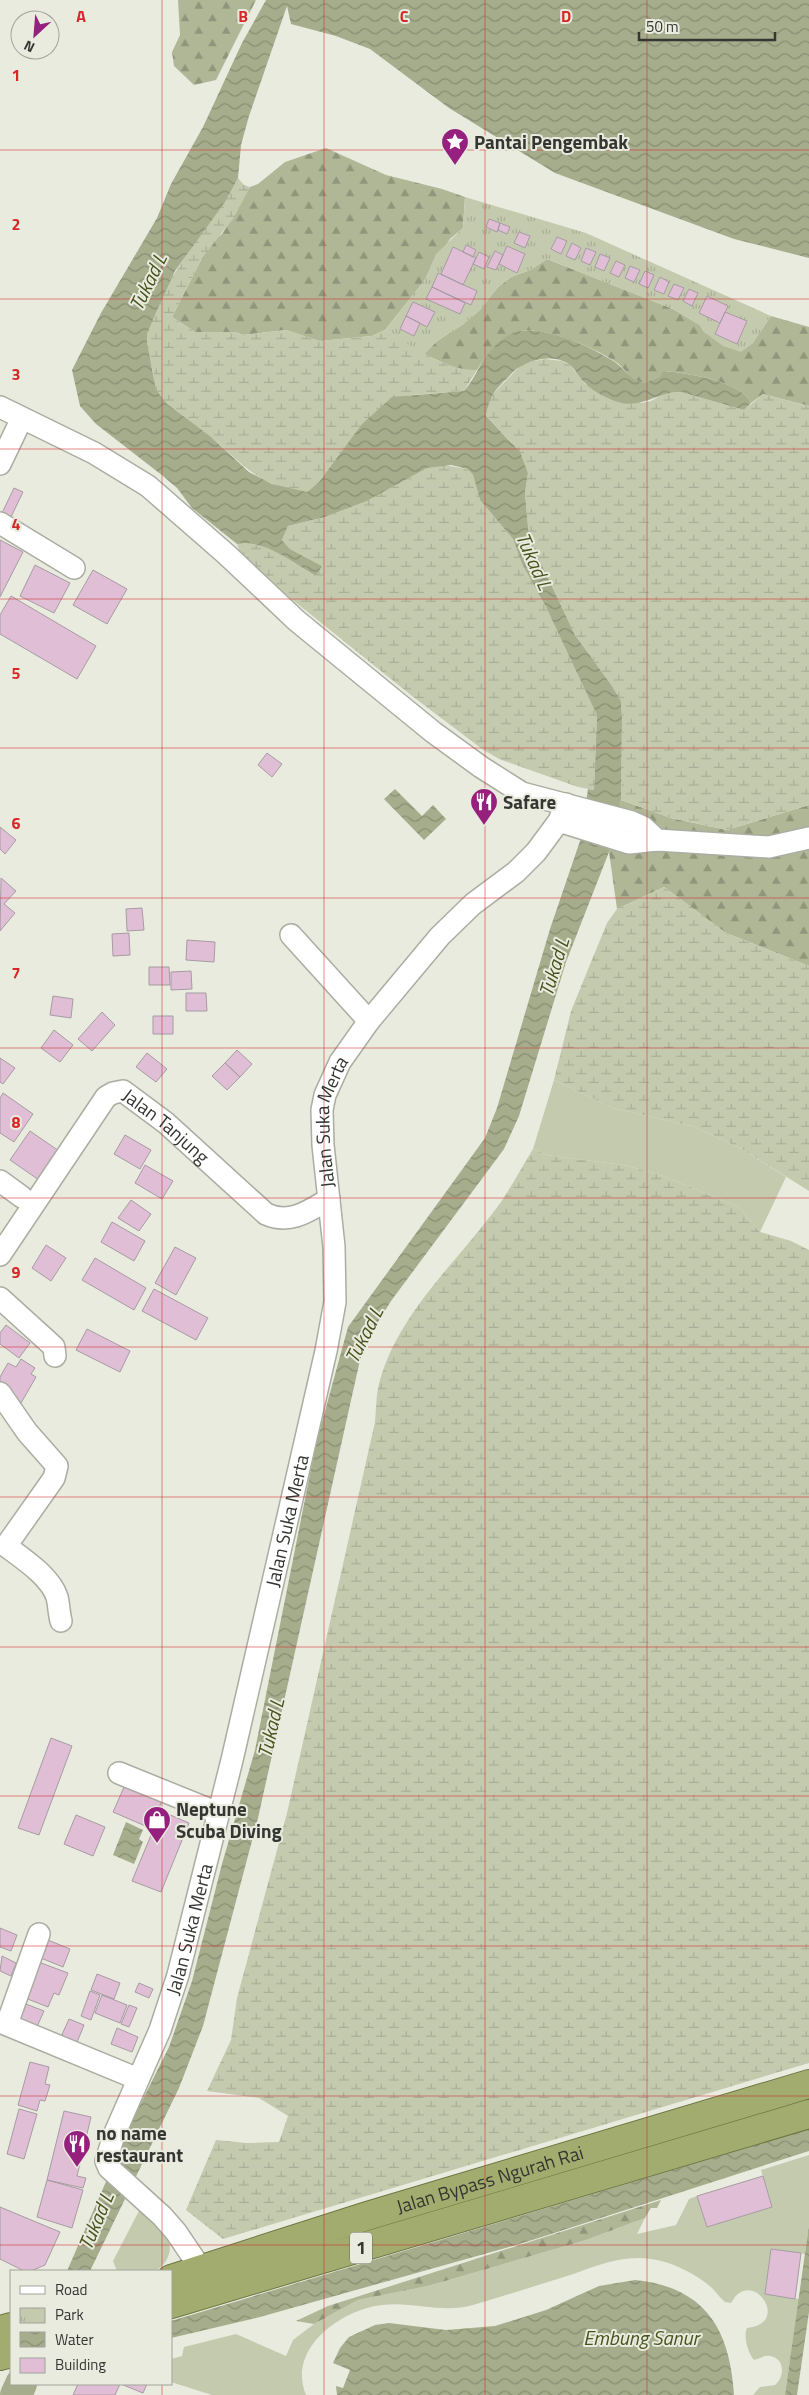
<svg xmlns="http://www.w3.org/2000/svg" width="809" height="2395" font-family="'Titillium Web',sans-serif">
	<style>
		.grass { fill: #c4caae }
		.forest { fill: url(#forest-firs) }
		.wetland { fill: url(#wetland-marsh) }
		.park { fill: url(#park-tufts) }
		.water { fill: url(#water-waves) }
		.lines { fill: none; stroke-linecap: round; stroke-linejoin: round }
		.river { stroke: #a6ad8c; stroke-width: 32 }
		.building { fill: #e0bfd6; stroke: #a69ba2 }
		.minor-casing { stroke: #aaada1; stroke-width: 24 }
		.trunk-casing { stroke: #6d7642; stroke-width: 30 }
		.minor { stroke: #fff; stroke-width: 21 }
		.trunk { stroke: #a2ac6f; stroke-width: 28 }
		.grid { fill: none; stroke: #d62828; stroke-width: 1; stroke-opacity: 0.55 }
		.labels { text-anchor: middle; stroke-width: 4; stroke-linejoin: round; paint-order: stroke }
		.shield { fill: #e9ebdf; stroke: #6b6c65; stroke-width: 1 }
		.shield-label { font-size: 18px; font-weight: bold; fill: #353631 }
		.poi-label { font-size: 19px; font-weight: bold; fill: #353631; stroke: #e9ebdf; text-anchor: start }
		.street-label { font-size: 19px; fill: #353631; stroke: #e9ebdf }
		.water-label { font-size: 20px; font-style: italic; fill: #4a531c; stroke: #e9ebdf }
		.grid-label { font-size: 16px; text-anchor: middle; font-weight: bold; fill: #d62828; stroke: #e9ebdf; stroke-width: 4; stroke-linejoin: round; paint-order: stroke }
	</style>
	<defs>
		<pattern id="forest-firs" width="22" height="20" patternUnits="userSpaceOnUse" patternTransform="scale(1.25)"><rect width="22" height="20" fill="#b0b796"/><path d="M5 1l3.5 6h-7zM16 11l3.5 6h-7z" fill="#90967b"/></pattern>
		<pattern id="wetland-marsh" width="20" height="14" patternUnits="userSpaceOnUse" patternTransform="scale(1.25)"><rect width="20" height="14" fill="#c4caae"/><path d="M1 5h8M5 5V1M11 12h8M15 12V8" fill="none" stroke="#a9ae96"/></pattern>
		<pattern id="park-tufts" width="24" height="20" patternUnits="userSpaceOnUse" patternTransform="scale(1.25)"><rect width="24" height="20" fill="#c4caae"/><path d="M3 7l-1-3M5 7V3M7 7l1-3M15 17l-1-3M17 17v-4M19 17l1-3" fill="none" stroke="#a9ae96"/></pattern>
		<pattern id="water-waves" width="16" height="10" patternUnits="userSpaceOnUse" patternTransform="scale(1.25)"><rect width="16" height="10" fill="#a6ad8c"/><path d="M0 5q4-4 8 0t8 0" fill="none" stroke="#888e73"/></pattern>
	</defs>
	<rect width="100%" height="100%" fill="#e9ebdf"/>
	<path class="grass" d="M554,1080l59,28 82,19 47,22 44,28 -26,55 -21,-25 -81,-33 -35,-9 -77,-10 -13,-6z
		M809,2094v7l-223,66 -14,2z
		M809,2155v70l-4,29 -34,-5 -6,45 34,5 -14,96h-32l7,-8 15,-2c10,-8 10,-27 -5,-29 -6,-1 -11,3 -16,4 -6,-7 -11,-24 -7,-32 41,-4 12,-51 -9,-34 -3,2 -5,6 -7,9l-6,-1c-5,-4 -8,-9 -13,-14 -16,-14 -39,-26 -61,-29 -30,-5 -57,8 -84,17 -32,10 -63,20 -94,29 -31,9 -60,-4 -91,0 -42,5 -95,44 -76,90h-94l-41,-13v-23l11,-3 2,-9 52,-13 50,22 7,-16 21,-16 44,-24 70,-14 158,-46 59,-22 -8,16 39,-9 13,-26 8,-3 10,31 65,-20 -11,-37z
		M141,2207c13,14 37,31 26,52 -3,6 -8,11 -14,12 -11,2 -24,0 -36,0l-4,-10z"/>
	<path class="forest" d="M178,0h78l-40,80 -22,5 -20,-19 -2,-14 8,-17z
		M326,148l60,27 56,14 23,8 -2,31 -13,11 -26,42 -39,49 -13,6 -53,5 -33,-11 -43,5 -8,-3h-40l-23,-15 30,-59 9,-14 12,-11 27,-46 8,-3 27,-22z
		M547,259l126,50 27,16 4,7 48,12 19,-28 38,11v79l-46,-12 -12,9c-10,-22 -64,-30 -86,-32l-6,6 -16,6c-15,-5 -16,-13 -27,-21 -19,-13 -75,-38 -98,-30 -19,7 -31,22 -41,38h-18l-35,-16 13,-13 25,-16 18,-15 18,-23 13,-10 19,-7z
		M621,800l50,18 56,12 82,-25v161l-83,-33 -62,-46 -47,22 -8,-57z
		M661,2200l-4,8h-6l-6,10 -59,22 -158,46 -70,14 -44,24 -18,-3 32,-15z"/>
	<path class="wetland" d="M238,178l6,7 6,2 -17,32 -31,39 -30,59 23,15h40l8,3 44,-5 32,11 53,-5 13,-6c30,16 57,40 92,40l-13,21 -54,4 -49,30 -42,57 -12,10c-47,-4 -64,-28 -96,-55 -17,-15 -45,-25 -55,-46 -3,-5 -2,-13 -3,-19 -3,-12 -8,-25 -6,-37 11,-53 65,-109 91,-157z
		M545,359l17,2 8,4 15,19 57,19 9,-2 14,-8 16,-1 63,18 19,-16 46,12v399l-82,25 -56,-12 -50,-18 1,-81 -1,-18 -9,-15 -37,-51 -46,-97 -4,-45 3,-20 -17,-31 -25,-26 4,-19 30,-31 8,-4z
		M443,465l25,4 5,6 7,25 33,39 9,25 24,43 45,93 6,15 -3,75 -16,-3 -79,-28 -17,-10 -70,-53 -170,-137 -5,-15c27,-5 56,19 79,32l6,-10 -32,-17 -8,-9 6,-14 37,-9 42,-16 60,-33z
		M664,887l62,46 83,33v225l-67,-42 -47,-22 -82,-19 -59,-28 17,-69 36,-88 10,-14z
		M533,1149l13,6 77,10 35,9 81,33 21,25 31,9 18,9v813l-586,176 -37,-29 30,-70 30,3 33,-1 9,-26 -29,-18 -52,-7 24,-51 6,-42 50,-185 88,-391c1,-11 1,-23 3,-34 16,-69 73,-120 114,-174 16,-20 28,-44 41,-65z"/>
	<path class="park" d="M465,197l121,36 185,83 -19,28 -11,8 -18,-6 -19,-14 -4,-7 -27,-16 -126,-50 -17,11 -19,7 -13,10 -18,23 -18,15 -25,16 -13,13 -39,-24 39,-49 12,-27 27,-26z"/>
	<path class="water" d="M266,0h543v258l-75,-19 -179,-66 -106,-65 -79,-59 -34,-13 -45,-12 -4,-18 -38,110 -8,29 -3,33 -13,24 -50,69 -18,39 -10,24v9l9,47 11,14 43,32 39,36 23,12 35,8 12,-10 42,-57 31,-28 72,-6c11,-12 16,-29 27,-41 7,-8 18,-17 29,-19 27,-4 67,14 90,28 13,7 18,19 33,24l16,-6 5,-6c23,2 77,10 87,32l-7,7 -63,-18c-22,-1 -35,15 -59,11 -12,-3 -29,-11 -37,-20 -6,-5 -9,-13 -15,-18 -16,-12 -43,-6 -57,7 -17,18 -22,19 -27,44l34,36 8,21 -3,20 4,45 46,97 37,51 9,15 1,18 -1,81 -12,52 -43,110 -47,154 -15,33 -113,152 -23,37 -8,22 -102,458 -55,208 -24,62 -89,183h-23l68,-156 34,-68 23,-66 30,-117 33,-114 61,-306 32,-117 137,-189 12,-30 53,-179 30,-88 8,-52 6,1 3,-75 -51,-108 -24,-43 -9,-25 -33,-39 -7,-25 -5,-6 -17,-4 -24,3 -60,33 -42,16 -37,9 -6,14 8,9 32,17 -6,10c-23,-13 -52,-37 -79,-32l-45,-36 -15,-20 -14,-12 -67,-52 -16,-18 -8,-36 29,-57 56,-95 14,-34 32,-57 39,-84z
		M395,789l27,27 11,-11 13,14 -22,21 -40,-41z
		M126,1822l17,8 -4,9 4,3 -9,22 -21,-9z
		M809,2129v22l-286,92 -263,74 -89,21v-17z
		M809,2225v87l-12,83h-12z
		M635,2280c70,7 95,49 99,115h-397l-1,-9 7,2 7,-18 -17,-7 7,-15 9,-11 26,-12 14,-2 57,7 49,-4 51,-16 53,-24z"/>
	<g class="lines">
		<path class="river" d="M16,2395l5,-11"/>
	</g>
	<path class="building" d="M489,219l11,4 -3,9 -11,-5z
		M500,223l10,4 -3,7 -9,-4z
		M519,232l11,4 -5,12 -11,-5z
		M557,237l10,4 -6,13 -10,-5z
		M572,243l9,5 -6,12 -9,-4z
		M466,245l10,5 -3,7 -10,-5z
		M507,246l18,8 -8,19 -18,-9z
		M453,247l23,11 -13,27 -22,-11z
		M586,248l10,4 -6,13 -9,-4z
		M495,251l8,4 -7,15 -9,-3z
		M479,252l10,5 -5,12 -11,-5z
		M600,254l10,4 -6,13 -9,-4z
		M616,261l9,4 -6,12 -9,-4z
		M630,266l10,4 -6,12 -9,-4z
		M645,271l9,4 -6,13 -9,-4z
		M438,273l39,18 -6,14 -39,-18z
		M660,277l9,5 -5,12 -10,-4z
		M674,284l10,4 -6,12 -10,-4z
		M432,287l33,16 -5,11 -34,-15z
		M689,289l9,4 -6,13 -9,-5z
		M707,296l21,10 -8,17 -21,-10z
		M413,302l22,10 -8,15 -21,-11z
		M725,312l22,9 -10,23 -22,-10z
		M406,316l14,7 -6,13 -14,-7z
		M14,488l9,4 -12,25 -9,-4z
		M0,540l23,12 -23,45z
		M35,565l35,18 -16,30 -34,-17z
		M93,570l34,19 -20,35 -34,-19z
		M11,596l85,50 -19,33 -77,-45v-19z
		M267,753l15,11 -10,13 -14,-12z
		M0,827l16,13 -11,14 -5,-5z
		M1,878l15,13 -12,13 11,9 -15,18z
		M142,908l2,22 -17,1 -1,-22z
		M129,933l1,22 -17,1 -1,-22z
		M187,940l28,2 -1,20 -28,-2z
		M149,967h20l1,18h-21z
		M191,971l1,18 -21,1v-18z
		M186,993h20l1,18h-21z
		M53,996l20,3 -2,19 -21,-3z
		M102,1012l13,13 -23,26 -14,-12z
		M153,1016h20v18h-20z
		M54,1030l19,15 -13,17 -19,-14z
		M237,1050l15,14 -12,13 -15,-14z
		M147,1053l20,16 -11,13 -20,-15z
		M0,1058l15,10 -12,16 -3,-2z
		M225,1063l15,14 -13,13 -15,-14z
		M3,1093l30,21 -19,28 -14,-9v-35z
		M30,1131l29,20 -20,29 -29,-20z
		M125,1135l26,15 -11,19 -26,-15z
		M145,1165l28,16 -11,18 -27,-16z
		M131,1200l20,14 -12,17 -21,-13z
		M112,1222l33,19 -11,20 -33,-19z
		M46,1245l20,13 -15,23 -19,-13z
		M175,1247l21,11 -20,37 -21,-12z
		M95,1258l51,30 -12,22 -52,-30z
		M154,1289l54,29 -12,22 -54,-29z
		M6,1325l24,18 -11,15 -19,-14v-11z
		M87,1329l43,22 -10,21 -44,-22z
		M21,1359l14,9 -4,6 5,3 -15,26 -21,-13v-13l8,-14 8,4z
		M51,1738l21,8 -33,89 -21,-7z
		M125,1785l37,16 -12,27 -37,-16z
		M161,1811l28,12 -28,69 -29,-11z
		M76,1815l29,12 -12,29 -29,-12z
		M0,1928l17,7 -6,16 -11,-4z
		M43,1938l27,11 -7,18 -27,-11z
		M2,1956l14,7 -5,13 -11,-5z
		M33,1960l35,13 -9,22 -5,-2 -6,14 -28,-11z
		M97,1974l23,9 -6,16 -23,-9z
		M139,1983l14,6 -4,9 -14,-6z
		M90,1991l10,4 -9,25 -10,-4z
		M102,1995l25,10 -7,18 -25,-10z
		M18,2001l26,10 -9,20 -25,-10z
		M129,2005l8,3 -8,19 -8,-3z
		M69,2019l15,6 -8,20 -16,-6z
		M117,2028l21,9 -6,15 -21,-8z
		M30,2062l19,5 -4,17 5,1 -5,16 -5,-1 -3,11 -19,-6z
		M19,2109l18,5 -13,45 -17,-5z
		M64,2111l27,6 -14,59 9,2 -3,10 -36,-8z
		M763,2176l9,31 -65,20 -10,-31z
		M47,2180l36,10 -11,38 -35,-11z
		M0,2207l60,25 -15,33 -14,6h-7l-24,-12z
		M771,2249l30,4 -6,46 -30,-5z
		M78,2384h42l-5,11h-42z
		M121,2384h26l-4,9z"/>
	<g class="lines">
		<defs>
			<g id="minor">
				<path d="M0,407l94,46 54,33 78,68 71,67 136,111 48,35 41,26 110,29 11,5 14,13"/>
				<path d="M0,464l22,-46"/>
				<path d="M0,523l74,45"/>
				<path d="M559,821l70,22 28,-3 112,7 40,-9"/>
				<path d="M291,935l78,86"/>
				<path d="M0,1181l22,16"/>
				<path id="s1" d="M0,1255l106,-158 7,-4 10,-2 43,32 100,91c24,11 43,-3 63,-15"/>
				<path d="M0,1298l54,49 1,9"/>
				<path d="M0,1393l27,39 30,34 -3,12 -48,68c17,13 44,30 51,51 2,8 2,17 4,24"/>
				<path d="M119,1773l99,40"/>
				<path d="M0,2022l138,57"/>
				<path d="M7,2024l32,-90"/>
				<path id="s2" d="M201,2269l-25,-37 -14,-16 -53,-48 -3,-7 8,-26 46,-105 18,-55 54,-215 94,-409 9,-49 -1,-55 -11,-102 -1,-35 3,-15 15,-33 29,-41 71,-85 33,-32 43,-32 20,-20 23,-31 7,-17"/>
			</g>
			<g id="trunk">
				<path id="s3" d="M171,2279l196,-63 442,-132"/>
				<path d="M171,2304l638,-190"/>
				<path d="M0,2330l11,-3"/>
				<path d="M0,2356l11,-3"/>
			</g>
		</defs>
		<use href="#minor" class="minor-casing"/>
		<use href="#trunk" class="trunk-casing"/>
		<use href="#minor" class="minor"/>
		<use href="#trunk" class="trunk"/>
	</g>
	<path class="grid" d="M162,0v2271M324,0v2395M485,0v2395M647,0v2395M0,150h809M0,299h809M0,449h809M0,599h809M0,748h809M0,898h809M0,1048h809M0,1198h809M0,1347h809M0,1497h809M0,1647h809M0,1796h809M0,1946h809M0,2096h809M0,2245h809M162,2384v11"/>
	<defs>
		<symbol id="sight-pin" viewBox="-11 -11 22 30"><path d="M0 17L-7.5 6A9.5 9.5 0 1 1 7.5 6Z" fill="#95207d" stroke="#e9ebdf"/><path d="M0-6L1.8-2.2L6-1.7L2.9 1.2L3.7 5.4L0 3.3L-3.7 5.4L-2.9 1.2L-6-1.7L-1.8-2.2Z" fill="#fff"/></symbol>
		<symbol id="restaurant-pin" viewBox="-11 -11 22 30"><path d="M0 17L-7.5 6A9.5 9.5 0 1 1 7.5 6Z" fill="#95207d" stroke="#e9ebdf"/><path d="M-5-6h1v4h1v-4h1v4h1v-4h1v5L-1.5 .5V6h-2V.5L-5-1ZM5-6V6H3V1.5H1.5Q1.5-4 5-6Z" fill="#fff"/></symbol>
		<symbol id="shop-pin" viewBox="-11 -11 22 30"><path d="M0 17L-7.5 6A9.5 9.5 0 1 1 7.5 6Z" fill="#95207d" stroke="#e9ebdf"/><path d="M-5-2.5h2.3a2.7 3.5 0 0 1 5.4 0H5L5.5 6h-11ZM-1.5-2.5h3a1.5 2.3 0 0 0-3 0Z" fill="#fff"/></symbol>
	</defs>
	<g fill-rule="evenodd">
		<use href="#sight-pin" x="439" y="126" width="32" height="43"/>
		<use href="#restaurant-pin" x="468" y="786" width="32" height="43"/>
		<use href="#shop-pin" x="141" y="1804" width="32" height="43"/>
		<use href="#restaurant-pin" x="61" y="2128" width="32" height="43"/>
	</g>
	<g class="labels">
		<rect class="shield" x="350" y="2232.5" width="22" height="31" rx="4"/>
		<g class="shield-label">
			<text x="361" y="2254">1</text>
		</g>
		<g class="poi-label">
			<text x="474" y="149">Pantai Pengembak</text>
			<text x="503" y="809">Safare</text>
			<text x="176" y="1816">Neptune<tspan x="176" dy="22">Scuba Diving</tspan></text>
			<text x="96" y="2140">no name<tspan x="96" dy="22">restaurant</tspan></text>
		</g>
		<g class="street-label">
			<text dy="7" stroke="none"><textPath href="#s2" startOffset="1218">Jalan Suka Merta</textPath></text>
			<text dy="7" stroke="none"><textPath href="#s1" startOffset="264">Jalan Tanjung</textPath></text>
			<text dy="7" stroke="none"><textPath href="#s2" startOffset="812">Jalan Suka Merta</textPath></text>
			<text dy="7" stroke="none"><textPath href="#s2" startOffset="392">Jalan Suka Merta</textPath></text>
			<text dy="7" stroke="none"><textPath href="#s3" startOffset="334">Jalan Bypass Ngurah Rai</textPath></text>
		</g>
		<g class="water-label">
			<text transform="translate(148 282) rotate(-64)" y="7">Tukad L</text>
			<text transform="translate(534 561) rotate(66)" y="7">Tukad L</text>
			<text transform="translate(554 967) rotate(-73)" y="7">Tukad L</text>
			<text transform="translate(364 1335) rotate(-63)" y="7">Tukad L</text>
			<text transform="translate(271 1728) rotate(-77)" y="7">Tukad L</text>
			<text transform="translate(96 2221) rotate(-67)" y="7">Tukad L</text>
			<text x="641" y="2345">Embung Sanur</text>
		</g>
	</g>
	<g class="grid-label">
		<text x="81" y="22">A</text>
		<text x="243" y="22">B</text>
		<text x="404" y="22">C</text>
		<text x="566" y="22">D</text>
		<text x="16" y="81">1</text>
		<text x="16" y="230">2</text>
		<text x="16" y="380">3</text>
		<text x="16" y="530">4</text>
		<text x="16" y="679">5</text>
		<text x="16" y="829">6</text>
		<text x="16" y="979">7</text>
		<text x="16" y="1128">8</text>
		<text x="16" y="1278">9</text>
	</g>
	<rect x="10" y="2270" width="162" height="115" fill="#e9ebdf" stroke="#a1a399"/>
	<rect x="20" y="2286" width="25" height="8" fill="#ffffff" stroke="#a1a399"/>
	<text x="55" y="2295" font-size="15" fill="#353631">Road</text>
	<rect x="20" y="2308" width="25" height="15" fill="url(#park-tufts)" stroke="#a1a399"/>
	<text x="55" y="2320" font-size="15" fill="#353631">Park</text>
	<rect x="20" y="2332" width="25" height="15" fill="url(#water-waves)" stroke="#a1a399"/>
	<text x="55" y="2345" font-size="15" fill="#353631">Water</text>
	<rect x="20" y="2358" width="25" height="15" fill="#e0bfd6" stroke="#a1a399"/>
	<text x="55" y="2370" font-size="15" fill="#353631">Building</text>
	<g transform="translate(35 35) rotate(206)"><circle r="24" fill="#e9ebdf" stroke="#a1a399"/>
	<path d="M0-4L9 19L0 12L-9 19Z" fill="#95207d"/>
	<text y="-8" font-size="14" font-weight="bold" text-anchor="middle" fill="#353631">N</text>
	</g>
	<path d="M639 32v8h136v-8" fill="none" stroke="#353631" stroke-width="2.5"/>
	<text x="646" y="32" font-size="15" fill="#353631" stroke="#e9ebdf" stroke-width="4" paint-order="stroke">50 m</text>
</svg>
